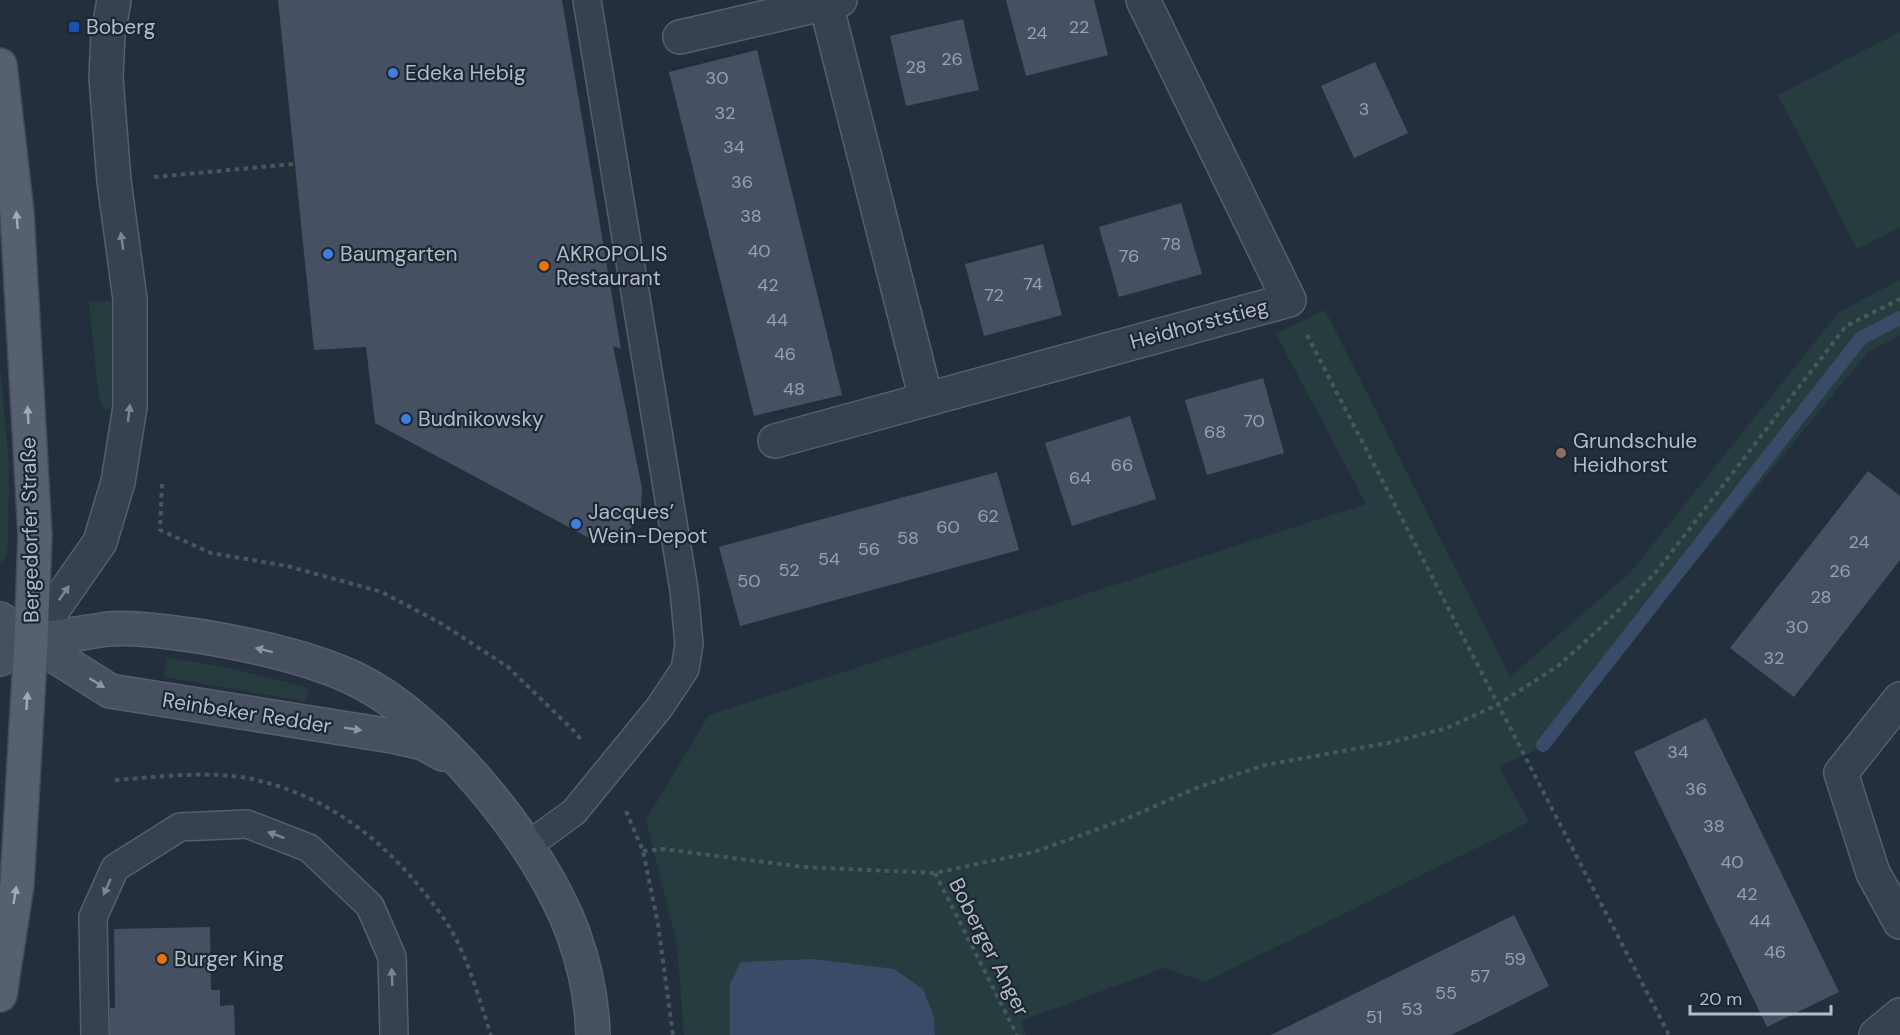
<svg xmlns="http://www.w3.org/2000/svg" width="1900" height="1035" font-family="'DM Sans',sans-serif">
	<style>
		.green { fill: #263c3f }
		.water { fill: #394c67 }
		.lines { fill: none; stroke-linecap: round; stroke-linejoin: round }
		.stream { stroke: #394c67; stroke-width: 14 }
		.building { fill: #455162 }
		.service-casing { stroke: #565f6c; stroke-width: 30 }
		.minor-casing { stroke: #565f6c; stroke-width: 36 }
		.tertiary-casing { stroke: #565f6c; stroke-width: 36 }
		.secondary-casing { stroke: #565f6c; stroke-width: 36 }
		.primary-casing { stroke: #414a57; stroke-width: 36 }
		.path { stroke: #44595c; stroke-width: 4; stroke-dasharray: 4.5 4.5; stroke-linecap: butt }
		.service { stroke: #38414e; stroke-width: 27 }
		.minor { stroke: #38414e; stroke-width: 33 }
		.tertiary { stroke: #38414e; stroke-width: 33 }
		.secondary { stroke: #465061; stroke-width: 33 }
		.primary { stroke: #56606e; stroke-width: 33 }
		.oneway { fill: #a1aab7 }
		.oneway2 { fill: #7c8592 }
		.oneway3 { fill: #8e96a5 }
		.transit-dot { fill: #1a4fb4; stroke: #1d2633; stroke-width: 2 }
		.shop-dot { fill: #3f7fe0; stroke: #1d2633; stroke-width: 2 }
		.food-dot { fill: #e8710a; stroke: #1d2633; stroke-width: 2 }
		.education-dot { fill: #8d6e63; stroke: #1d2633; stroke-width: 2 }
		.labels { text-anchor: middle; stroke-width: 4.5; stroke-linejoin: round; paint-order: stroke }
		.number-label { font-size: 18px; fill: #98a1af }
		.poi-label { font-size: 21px; fill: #b4bcc9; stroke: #1d2633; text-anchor: start }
		.street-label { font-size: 21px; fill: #b4bcc9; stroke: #1d2633 }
	</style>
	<rect width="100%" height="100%" fill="#242f3e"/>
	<path class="green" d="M1900,32v195l-43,22 -79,-154z
		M1900,280v55l-33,18 -322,393 -46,20 30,56 -324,160 -41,-14 -143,53 5,14h-91l-1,-18 -204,-33v51h-46l-7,-91 -31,-124 63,-105 657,-211 -90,-170 49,-24 185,367 120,-104 209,-261z
		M116,300l-1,103 -5,6h-5l-6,-11 -10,-96z
		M0,365l9,100 -1,77 -1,12 -4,8 -3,-1z
		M167,657l67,12 69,17 6,5 -2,8 -4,2 -139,-24z"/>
	<path class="water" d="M813,959l81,10 29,20 11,28 1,18h-205v-51l11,-22z"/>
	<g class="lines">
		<path class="stream" d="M1543,745l318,-407 39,-20"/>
	</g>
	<path class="building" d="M278,0h284l59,349 -8,-3 29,142 -1,21 -7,16 -14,12 -19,4 -12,-3 -214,-115 -9,-76 -52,3z
		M1006,0h88l14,55 -82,21z
		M963,19l16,71 -73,16 -16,-70z
		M757,50l85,345 -88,21 -85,-344z
		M1375,62l33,71 -54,25 -33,-72z
		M1181,203l21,71 -83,23 -20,-70z
		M1043,244l19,71 -78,21 -19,-72z
		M1263,378l21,75 -77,22 -22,-75z
		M1130,416l26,83 -84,27 -27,-83z
		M1868,471l32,25v64l-106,137 -64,-49z
		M997,472l22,78 -279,76 -21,-79z
		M1706,718l133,274 -72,35 -133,-275z
		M1514,915l35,71 -69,35 -29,14h-180z
		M210,927l1,63h9v16l14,-1 1,30h-125v-27h5l-1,-79z"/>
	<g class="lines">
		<defs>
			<path id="service" d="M526,847l48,-35 85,-104 26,-39 4,-25 -5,-54 -97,-590
				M95,1035l-2,-118 22,-49 65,-41 67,-3 62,24 61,58 22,51 2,78"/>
			<path id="minor" d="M826,4l100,395
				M680,37l160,-37
				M775,441l514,-141 -146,-300
				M1900,699l-59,74 32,100 27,49
				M1876,1035l24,-20"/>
			<path id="tertiary" d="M31,641l69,-99 18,-60 12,-75v-108l-16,-118 -8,-103 2,-44 6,-34"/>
			<path id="secondary" d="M0,619l31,22 79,50 282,45 31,7 20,11
				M0,659c10,-6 21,-14 32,-18 9,-3 21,-3 31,-5 15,-2 30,-5 45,-7 29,-2 62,3 90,7 49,8 109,21 153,41 87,40 189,167 222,256 12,33 19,67 20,102"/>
			<path id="primary" d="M0,65l17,148 18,323 -4,105 -14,244 -17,110"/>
		</defs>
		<use href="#service" class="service-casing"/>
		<use href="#minor" class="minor-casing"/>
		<use href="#tertiary" class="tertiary-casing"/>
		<use href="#secondary" class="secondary-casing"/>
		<use href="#primary" class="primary-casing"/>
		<path class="path" d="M154,177l140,-13
			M1307,335l362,700
			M162,484l-2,46 51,23 76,13 95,26 60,32 66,43 67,65 7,9
			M115,780c45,-3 93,-10 137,-1 68,15 122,53 166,106 13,16 27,33 37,52 16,31 25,65 36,98
			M626,811l17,40 15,73 15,111
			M643,851l20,-2 140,18 132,6 99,-21 92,-33 70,-31 69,-23 123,-22 59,-15 50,-23 61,-39 52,-47 47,-48 189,-245 54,-27
			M935,873l82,162"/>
		<use href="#service" class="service"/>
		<use href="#minor" class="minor"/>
		<use href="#tertiary" class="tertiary"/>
		<use href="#secondary" class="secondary"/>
		<use href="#primary" class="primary"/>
	</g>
	<defs><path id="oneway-solid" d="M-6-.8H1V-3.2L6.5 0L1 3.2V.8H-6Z" transform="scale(1.5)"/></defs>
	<g class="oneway">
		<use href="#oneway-solid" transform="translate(17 220) rotate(-94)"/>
		<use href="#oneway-solid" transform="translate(28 415) rotate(-93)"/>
		<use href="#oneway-solid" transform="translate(27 701) rotate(-86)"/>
		<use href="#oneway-solid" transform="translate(15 895) rotate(-81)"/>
	</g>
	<g class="oneway2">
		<use href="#oneway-solid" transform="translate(122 241) rotate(-98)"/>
		<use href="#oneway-solid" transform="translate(129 413) rotate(-83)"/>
		<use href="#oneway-solid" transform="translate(64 593) rotate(-55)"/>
		<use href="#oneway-solid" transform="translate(276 835) rotate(-159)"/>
		<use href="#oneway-solid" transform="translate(107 887) rotate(114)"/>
		<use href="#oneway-solid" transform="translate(392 977) rotate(-92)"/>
	</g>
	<g class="oneway3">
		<use href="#oneway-solid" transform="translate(264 650) rotate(-166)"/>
		<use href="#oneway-solid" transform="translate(97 683) rotate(32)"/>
		<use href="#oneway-solid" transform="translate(353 729) rotate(9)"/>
	</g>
	<rect class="transit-dot" x="68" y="21" width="12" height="12" rx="3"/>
	<g class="shop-dot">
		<circle cx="393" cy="73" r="6"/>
		<circle cx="328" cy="254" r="6"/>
		<circle cx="406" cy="419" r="6"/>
		<circle cx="576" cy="524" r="6"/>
	</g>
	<g class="food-dot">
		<circle cx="544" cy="266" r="6"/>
		<circle cx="162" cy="959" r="6"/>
	</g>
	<circle class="education-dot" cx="1561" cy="453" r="6"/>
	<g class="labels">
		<g class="number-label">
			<text x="1079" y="33">22</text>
			<text x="1037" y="39">24</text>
			<text x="952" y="65">26</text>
			<text x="916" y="73">28</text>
			<text x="717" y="84">30</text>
			<text x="1364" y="115">3</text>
			<text x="725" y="119">32</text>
			<text x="734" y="153">34</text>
			<text x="742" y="188">36</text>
			<text x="751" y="222">38</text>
			<text x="1171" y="250">78</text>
			<text x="759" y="257">40</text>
			<text x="1129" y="262">76</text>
			<text x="1033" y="290">74</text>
			<text x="768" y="291">42</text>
			<text x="994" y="301">72</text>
			<text x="777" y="326">44</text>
			<text x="785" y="360">46</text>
			<text x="794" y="395">48</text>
			<text x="1254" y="427">70</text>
			<text x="1215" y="438">68</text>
			<text x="1122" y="471">66</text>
			<text x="1080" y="484">64</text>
			<text x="988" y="522">62</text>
			<text x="948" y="533">60</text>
			<text x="908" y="544">58</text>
			<text x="1859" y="548">24</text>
			<text x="869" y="555">56</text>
			<text x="829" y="565">54</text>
			<text x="789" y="576">52</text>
			<text x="1840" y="577">26</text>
			<text x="749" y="587">50</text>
			<text x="1821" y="603">28</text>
			<text x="1797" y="633">30</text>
			<text x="1774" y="664">32</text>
			<text x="1678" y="758">34</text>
			<text x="1696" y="795">36</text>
			<text x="1714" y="832">38</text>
			<text x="1732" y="868">40</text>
			<text x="1747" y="900">42</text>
			<text x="1760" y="927">44</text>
			<text x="1775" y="958">46</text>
			<text x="1515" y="965">59</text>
			<text x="1480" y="982">57</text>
			<text x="1446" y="999">55</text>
			<text x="1412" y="1015">53</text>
			<text x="1374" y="1023">51</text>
		</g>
		<g class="poi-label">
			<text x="86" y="34">Boberg</text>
			<text x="405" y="80">Edeka Hebig</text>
			<text x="340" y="261">Baumgarten</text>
			<text x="556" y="261">AKROPOLIS<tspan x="556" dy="24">Restaurant</tspan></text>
			<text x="418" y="426">Budnikowsky</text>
			<text x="1573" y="448">Grundschule<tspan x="1573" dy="24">Heidhorst</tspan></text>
			<text x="588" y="519">Jacques’<tspan x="588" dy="24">Wein-Depot</tspan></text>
			<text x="174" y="966">Burger King</text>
		</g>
		<g class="street-label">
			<text transform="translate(1199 324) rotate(-15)" y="7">Heidhorststieg</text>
			<text transform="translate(30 530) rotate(-91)" y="7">Bergedorfer Straße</text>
			<text transform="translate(247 713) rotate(9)" y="7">Reinbeker Redder</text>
			<text transform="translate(989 947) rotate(63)" y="7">Boberger Anger</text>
		</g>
	</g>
	<path d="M1690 1005v9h141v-9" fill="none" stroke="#b4bcc9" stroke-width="3"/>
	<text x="1699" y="1005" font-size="18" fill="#b4bcc9" stroke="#1d2633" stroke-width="4.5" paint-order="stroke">20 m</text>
</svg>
